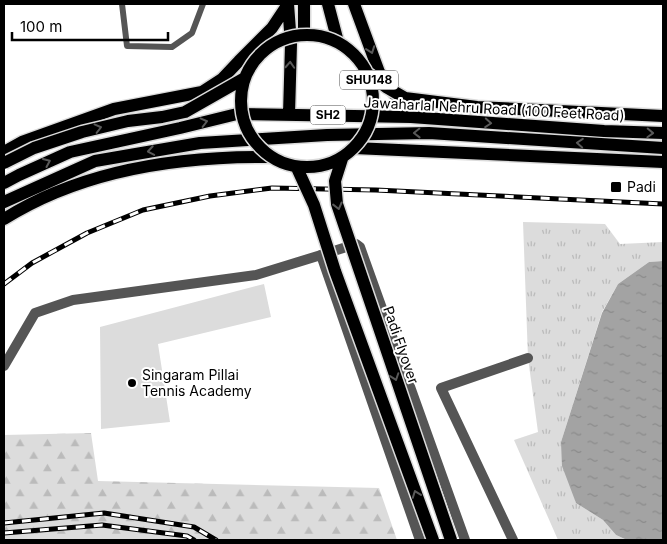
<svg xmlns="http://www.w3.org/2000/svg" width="667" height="544" font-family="Inter,sans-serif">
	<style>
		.grass { fill: url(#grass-tufts) }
		.forest { fill: url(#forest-firs) }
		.garden { fill: #dcdcdc }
		.water { fill: url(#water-ripples) }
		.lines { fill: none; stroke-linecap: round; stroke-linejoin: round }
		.primary-casing { stroke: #dbdbdb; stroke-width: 15 }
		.service { stroke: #555; stroke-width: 6 }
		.minor { stroke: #555; stroke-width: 10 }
		.tertiary { stroke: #555; stroke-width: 10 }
		.primary { stroke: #000; stroke-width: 12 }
		.rail-casing { stroke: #000; stroke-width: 5 }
		.rail { stroke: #fff; stroke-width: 3; stroke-dasharray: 9; stroke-linecap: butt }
		.primary-bridge-casing { stroke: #dbdbdb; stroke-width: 15; stroke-linecap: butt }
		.primary-bridge { stroke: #000; stroke-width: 12 }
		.oneway { stroke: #595959 }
		.poi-dot { fill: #000; stroke: #fff; stroke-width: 2 }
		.labels { text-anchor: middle; stroke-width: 4; stroke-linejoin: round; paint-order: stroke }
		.shield { fill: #fff; stroke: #4c4c4c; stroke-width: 1 }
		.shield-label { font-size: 12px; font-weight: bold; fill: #000 }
		.street-label { font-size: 14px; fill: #000; stroke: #fff }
		.poi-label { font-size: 14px; fill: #000; stroke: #fff; text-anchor: start }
	</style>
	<defs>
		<pattern id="grass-tufts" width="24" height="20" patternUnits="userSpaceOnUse" patternTransform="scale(1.25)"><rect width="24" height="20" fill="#dcdcdc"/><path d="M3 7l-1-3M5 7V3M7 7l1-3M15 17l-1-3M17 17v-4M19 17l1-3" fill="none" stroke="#bbb"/></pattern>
		<pattern id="forest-firs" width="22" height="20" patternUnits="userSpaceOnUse" patternTransform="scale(1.25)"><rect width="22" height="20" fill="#dcdcdc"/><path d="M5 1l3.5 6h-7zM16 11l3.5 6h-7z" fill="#bbb"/></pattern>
		<pattern id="water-ripples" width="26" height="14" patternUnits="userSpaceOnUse" patternTransform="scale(1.25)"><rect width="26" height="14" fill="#a3a3a3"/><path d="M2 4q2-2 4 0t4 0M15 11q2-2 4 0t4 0" fill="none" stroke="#8b8b8b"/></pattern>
	</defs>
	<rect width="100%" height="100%" fill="#fff"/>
	<path class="grass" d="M523,222l82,2 15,20 43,-2v19l-14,1 -31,22 -16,28 -41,130 15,61 27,17 13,15 11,5h-69l-44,-100 24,-8 -10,-74z"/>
	<path class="forest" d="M91,433l7,48 281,7 18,52h-393v-105z"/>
	<path class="garden" d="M264,284l7,33 -113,27 12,78 -69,7 -1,-102z"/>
	<path class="water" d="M663,261v279h-36l-11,-5 -13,-15 -27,-17 -14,-37 -1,-24 41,-129 16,-29 31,-22z"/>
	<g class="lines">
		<defs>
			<path id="primary" d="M288,4l3,40 -2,70
				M304,4v30
				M328,4l10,38
				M354,4l25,68 32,45
				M354,148l309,14
				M4,152l18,-10 92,-33 88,-17 20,-13 17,-18 33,-33 16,-24
				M4,183l15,-8 51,-23 110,-24 57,-14 174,3 193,14 59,2
				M4,202l91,-41 105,-18 127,-8 102,-2 234,15
				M4,219c78,-49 175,-63 266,-62"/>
		</defs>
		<use href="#primary" class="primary-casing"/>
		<path class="service" d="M122,4l5,42 45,1 20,-14 11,-29"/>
		<path class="minor" d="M4,366l31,-53 38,-13 183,-25 65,-20
			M513,540l-72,-152 87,-30"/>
		<path class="tertiary" d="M420,540l-99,-285 35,-11 4,3 105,293"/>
		<use href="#primary" class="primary"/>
		<defs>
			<path id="rail" d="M4,284l28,-21 55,-30 56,-23 67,-14 62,-8 104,2 287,14
				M4,523l100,-10 90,14 22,13
				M4,533l98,-8 85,11 7,4"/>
		</defs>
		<use href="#rail" class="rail-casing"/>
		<use href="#rail" class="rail"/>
		<defs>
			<path id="primary-bridge" d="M241 101a66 66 0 1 1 132 0a66 66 0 1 1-132 0Z
				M367,73l19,14 19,11 72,9 186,9
				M342,159l-7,22 2,23 114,336
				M4,163l30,-15 48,-16 46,-11 34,-4 23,-5 58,-33
				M297,168l17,37 21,66 98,269"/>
		</defs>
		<use href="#primary-bridge" class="primary-bridge-casing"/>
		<use href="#primary-bridge" class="primary-bridge"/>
	</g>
	<defs><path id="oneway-chevron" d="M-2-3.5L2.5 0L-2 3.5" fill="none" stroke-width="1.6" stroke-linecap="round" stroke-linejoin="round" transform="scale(1.25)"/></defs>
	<g class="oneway">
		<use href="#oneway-chevron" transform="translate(371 50) rotate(70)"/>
		<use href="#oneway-chevron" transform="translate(290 65) rotate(-87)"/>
		<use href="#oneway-chevron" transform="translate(204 122) rotate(-14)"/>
		<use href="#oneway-chevron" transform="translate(488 123) rotate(4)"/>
		<use href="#oneway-chevron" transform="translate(98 128) rotate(-14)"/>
		<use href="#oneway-chevron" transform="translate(417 133) rotate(179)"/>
		<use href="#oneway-chevron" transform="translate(650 133) rotate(2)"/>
		<use href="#oneway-chevron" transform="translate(580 143) rotate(-176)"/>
		<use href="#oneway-chevron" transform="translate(151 151) rotate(170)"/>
		<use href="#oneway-chevron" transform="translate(47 162) rotate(-24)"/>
		<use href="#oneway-chevron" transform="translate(338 206) rotate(76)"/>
		<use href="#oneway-chevron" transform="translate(395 377) rotate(71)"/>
		<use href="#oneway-chevron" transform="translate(416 494) rotate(-110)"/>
	</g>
	<g class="poi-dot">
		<rect x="610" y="181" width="12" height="12" rx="2.5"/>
		<circle cx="132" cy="383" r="5"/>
	</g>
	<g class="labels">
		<g class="shield">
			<rect x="340" y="70.5" width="58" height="19" rx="4"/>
			<rect x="310.5" y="105.5" width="35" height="19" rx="4"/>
		</g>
		<g class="shield-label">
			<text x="369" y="84">SHU148</text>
			<text x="328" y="119">SH2</text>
		</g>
		<g class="street-label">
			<text transform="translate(494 109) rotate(3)" y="5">Jawaharlal Nehru Road (100 Feet Road)</text>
			<text transform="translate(401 345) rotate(71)" y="5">Padi Flyover</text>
		</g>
		<g class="poi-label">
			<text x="627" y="192">Padi</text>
			<text x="142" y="380">Singaram Pillai<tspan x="142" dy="16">Tennis Academy</tspan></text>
		</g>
	</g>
	<rect width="667" height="544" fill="none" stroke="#000000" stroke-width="10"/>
	<path d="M12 32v8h156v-8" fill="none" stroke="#000000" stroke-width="2.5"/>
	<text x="20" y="32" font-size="15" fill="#000000" stroke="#ffffff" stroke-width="4" paint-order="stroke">100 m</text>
</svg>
